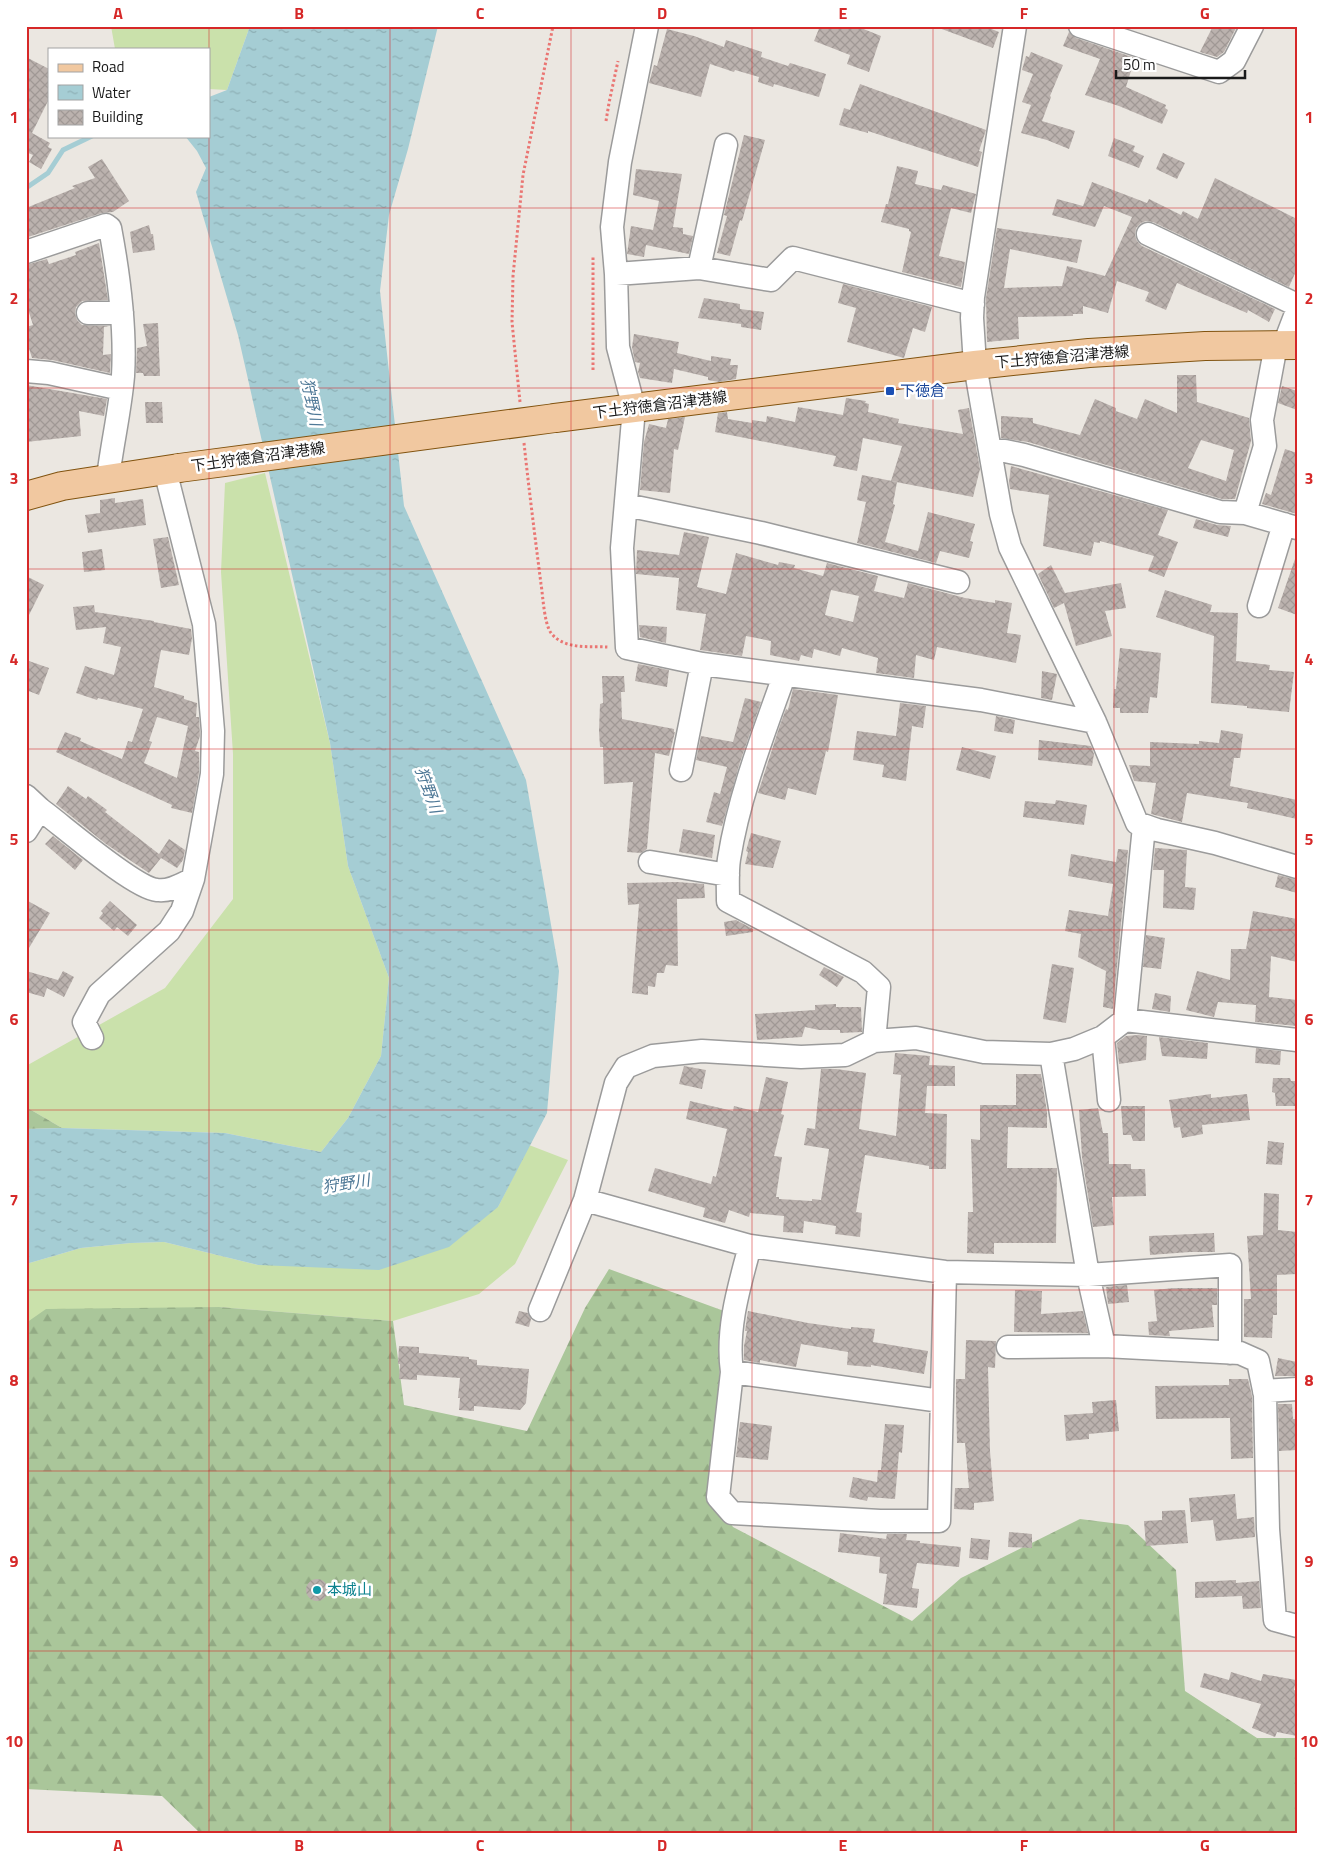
<svg xmlns="http://www.w3.org/2000/svg" width="1323" height="1859" font-family="'Titillium Web','Noto Sans JP',sans-serif">
	<style>
		.grass { fill: #cae1ab }
		.forest { fill: url(#forest-firs) }
		.water { fill: url(#water-ripples) }
		.lines { fill: none; stroke-linecap: round; stroke-linejoin: round }
		.stream { stroke: #a5cdd4; stroke-width: 5 }
		.building { fill: url(#building-cross-hatch); fill-rule: evenodd }
		.minor-casing { stroke: #9b9b9b; stroke-width: 25 }
		.major-casing { stroke: #81530f; stroke-width: 30 }
		.path { stroke: #ea7673; stroke-width: 3; stroke-dasharray: 2.5 2.5; stroke-linecap: butt }
		.minor { stroke: #fff; stroke-width: 22 }
		.major { stroke: #f1c8a0; stroke-width: 28 }
		.major-bridge-casing { stroke: #81530f; stroke-width: 30; stroke-linecap: butt }
		.major-bridge { stroke: #f1c8a0; stroke-width: 28 }
		.grid { fill: none; stroke: #d62828; stroke-width: 1; stroke-opacity: 0.55 }
		.transit-dot { fill: #1a4fb4; stroke: #fff; stroke-width: 2 }
		.culture-dot { fill: #0f9aa8; stroke: #fff; stroke-width: 2 }
		.labels { text-anchor: middle; stroke-width: 5; stroke-linejoin: round; paint-order: stroke }
		.street-label { font-size: 15px; fill: #1a1a1a; stroke: #fff }
		.transit-label { font-size: 15px; fill: #164399; stroke: #fff; text-anchor: start }
		.culture-label { font-size: 15px; fill: #0d838f; stroke: #fff; text-anchor: start }
		.water-label { font-size: 16px; font-style: italic; fill: #4f7997; stroke: #fff }
		.neatline { fill: none; stroke: #d62828; stroke-width: 2 }
		.grid-label { font-size: 16px; text-anchor: middle; font-weight: bold; fill: #d62828 }
	</style>
	<defs>
		<pattern id="forest-firs" width="22" height="20" patternUnits="userSpaceOnUse" patternTransform="scale(1.25)"><rect width="22" height="20" fill="#aac69a"/><path d="M5 1l3.5 6h-7zM16 11l3.5 6h-7z" fill="#92aa84"/></pattern>
		<pattern id="water-ripples" width="26" height="14" patternUnits="userSpaceOnUse" patternTransform="scale(1.25)"><rect width="26" height="14" fill="#a5cdd4"/><path d="M2 4q2-2 4 0t4 0M15 11q2-2 4 0t4 0" fill="none" stroke="#8dafb5"/></pattern>
		<pattern id="building-cross-hatch" width="8" height="8" patternUnits="userSpaceOnUse" patternTransform="scale(1.25)"><rect width="8" height="8" fill="#bbb2ae"/><path d="M0 0l8 8M0 8l8-8" fill="none" stroke="#a09895"/></pattern>
	</defs>
	<rect width="100%" height="100%" fill="#ebe7e1"/>
	<path class="grass" d="M111,26h139l-23,64 -18,-1v-40h-94z
		M265,473l65,270 18,123 41,112 -8,78 -33,62 -27,34 -96,-19 -163,-5 -36,-21v-41l139,-78 68,-89v-145l-12,-182 4,-89z
		M529,1145l39,15 -53,104 -36,30 -86,27 -174,-14 -193,16v-59l55,-16 50,-5 33,-1 94,23 240,-58z"/>
	<path class="forest" d="M26,1107l36,21 -36,1z
		M609,1269l115,42 -13,185 22,31 179,94 49,-43 119,-59 48,6 48,45 9,121 72,47h40v95h-745l-15,-2 -9,2h-328l-38,-37 -136,-7v-466l20,-14 173,-2 174,14 11,84 123,26 58,-123z"/>
	<path class="water" d="M250,26h188l-30,123 -19,66 -9,76 24,215 122,274 33,191 -12,142 -49,94 -49,40 -70,23 -121,-5 -94,-23 -33,1 -50,5 -55,16v-135l36,-1 163,5 96,19 27,-34 33,-62 8,-78 -41,-112 -18,-123 -92,-408 -42,-143 10,-24 -9,-17 -12,-15h24v-39l18,-7z"/>
	<g class="lines">
		<path class="stream" d="M26,188l22,-15 15,-23 29,-14"/>
	</g>
	<path class="building" d="M820,26h36l25,10 -12,36 -22,-8 3,-9 -36,-14z
		M940,26h44l15,6 -6,16 -54,-20z
		M1213,26h24l-13,26 -7,5 -17,-5z
		M667,29l27,7 30,11 2,-7 36,12 -1,5 27,9 2,-3 36,11 -7,23 -45,-13 -1,3 -15,-5 1,-5 -24,-7 -1,2 -24,-8 -9,33 -52,-14 5,-18 3,1z
		M1069,32l7,6 59,20 -9,29 40,18 -1,3 3,2 -6,14 -43,-18 -34,-11 15,-36 -37,-13z
		M1031,52l32,13 -13,31 1,1 -9,24 33,10 -6,18 -22,-9 -26,-7 10,-28 -9,-3 11,-28 -11,-4 4,-14 3,1z
		M26,57l23,12v30l-17,34 18,10 -2,4 4,2 -11,20 -12,-7 4,-7 -7,-3z
		M860,84l126,46 -7,21 3,1 -4,15 -110,-36v2l-29,-8 5,-17 6,2z
		M744,135l21,5 -23,81 -2,-1 -10,36 -13,-3 10,-37 -3,-1z
		M1114,138l21,8 -2,5 11,5 -5,12 -31,-12z
		M1163,153l22,10 -8,16 -21,-10z
		M102,159l27,42 -16,11 -11,1 -74,24 -2,-5v-24l49,-20 -3,-2 23,-8 -7,-11z
		M897,166l21,5 -3,13 26,6 2,-5 33,9 -5,19 -20,-5 -12,48 26,6 -4,25 -59,-15 9,-40 -2,-1v-2l-28,-7 5,-18h2z
		M636,169l46,5 -9,53 10,1v6l10,2 -4,18 -43,-9 -2,12 -17,-3 4,-28 22,4 6,-29 -26,-6z
		M1215,178l82,41v50l-8,18 -136,-65 -7,-1 -5,2 -5,5 -1,7 2,6 5,5 133,63 -6,13 -21,-12 -1,3 -70,-30 -11,27 -21,-9 4,-9 -32,-11 -9,32 -25,-7v8h-10v2l-55,1 1,22 -32,3 -1,-44 11,-70 85,12 -5,23 -67,-14 -6,39 58,-2 5,-20 38,10 27,-59 -28,-11 -9,21 -43,-12 5,-16 26,7 9,-24 55,21 2,-4 32,16 2,-4 15,8z
		M149,225l2,9h2l2,16 -22,3 -3,-21z
		M99,243l9,57 -26,1 -6,6 -1,6 2,7 5,5 27,1 -5,1 -1,28 8,-1 -1,19 -58,-13 -20,-2 -6,-19v-12l7,-2 -7,-22v-38l21,-6 2,5 27,-9 -1,-3z
		M843,284l89,23 -7,25 -12,-4 -9,30 -57,-16 9,-34 -18,-5z
		M704,298l36,6v5l24,3 -3,18 -20,-3v-3l-43,-6z
		M158,323l2,53h-16l-1,-3h-7l1,-25 10,-2 -4,-22z
		M634,334l45,8 -2,11 34,8v-5l20,3 -1,6h8l-2,14 -17,3 -11,-2v-3l-34,-8 -2,14 -32,-5 -2,-6 2,-9 -5,-1 -3,-15z
		M1177,375h19l1,27 52,16 2,23 -16,58h-13l-194,-57 -27,-4v-22l32,2v5l47,12 15,-36 21,9v3l21,8 8,-20 32,14zM1201,440l33,10 -8,31 -38,-13z
		M26,385l81,14 -3,17 -25,-5 2,25 -55,6z
		M1282,386l15,5v19l-19,-7z
		M846,398l20,3 -1,2 4,1 -1,8 31,7 -1,4 65,11 -5,-24 11,-2 11,61 -7,28 -82,-16 11,-35 -39,-8 -6,33 -24,-5 3,-10 -121,-24 3,-19 9,-1 1,7 24,4v-3l14,2 1,-6 28,6 3,-15 45,8z
		M145,402h17l1,21h-17z
		M685,417l-7,33 -4,-1 -4,44 -30,-3 4,-48 5,-18 17,4 2,-9z
		M1285,449l12,4v61l-35,-10 4,-11 5,2z
		M1011,466l157,44 -10,25 20,7 -14,35 -16,-6 6,-15 -54,-15v2l-6,-1 -3,14 -48,-10 6,-51 -39,-6 -1,-7z
		M862,475l35,7 -4,22 2,1 -10,37 33,9 10,-39 47,12 -5,17 3,1 -4,16 -29,-7 -4,12 -79,-20 9,-41 -9,-2z
		M115,498v5l28,-4 3,26 -58,8 -3,-18 15,-2v-13z
		M1196,519l21,6 14,1 -3,11 -35,-9z
		M684,532l25,5 -12,50 29,7 10,-41 42,12 1,-3 16,3 -1,3 29,8 4,-13 51,13 -4,15 30,7 4,-15 57,15 30,5v-3l17,3 -5,30 14,2 -5,28 -79,-16 -3,13 -18,-5 -2,23 -38,-5 2,-15 -36,-10 -2,8 -26,-7 -2,9 -11,-3 -2,6 -29,-6 1,-14 -25,-5 -4,20 -42,-6 6,-36 -30,-4 3,-32 -43,-4 1,-24 42,5zM831,590l28,6 -6,26 -28,-7z
		M168,537l11,48 -18,3 -8,-49z
		M102,549l3,21 -21,2 -2,-20z
		M1295,559h2v56l-19,-7z
		M1051,565l14,28 56,-10 5,25 -21,3 7,25 -36,10 -12,-43 -10,5 -16,-34z
		M26,576l18,9 -18,36z
		M1165,590l47,15 -2,7 28,1 -2,48 34,4 -1,5 25,2 -5,40 -42,-4v-2l-36,-3 3,-67 -58,-19z
		M94,605l1,7 59,9v1l37,7 1,9 -3,17 -28,-5 -7,37 30,9v3l13,4 -1,14h3l1,19 -5,15 4,1v21l-7,40 -21,-5 1,-3 -116,-53 9,-20 16,6 -1,3 42,18 6,-18 4,1 11,-33 -45,-11 -1,2 -21,-7 9,-27 29,9 7,-28 -18,-4 3,-16 -30,3 -3,-23zM157,717l31,9 -11,52 -33,-15 8,-21 -3,-1z
		M639,625l28,2 -1,16 -26,-6z
		M1120,648l41,5 -4,45 -7,-1 -2,16h-28v-5h-7l1,-19h2z
		M26,660l23,8 -10,27 -13,-5z
		M638,664l31,6 -2,17 -32,-6z
		M1042,671l15,3 -5,26 -11,-2z
		M602,676h22l1,16h-4l1,27 52,10v3h1l-6,24 -14,-3 -8,96 -6,4 -14,-1 6,-70 -29,2 -1,-37h-3l-1,-16 1,-27 3,-1z
		M793,689l45,6 -10,57 -2,-1 -10,44 -28,-7 -3,12 -27,-7 22,-68 6,-16 2,1z
		M745,698l16,4 -21,60 -18,64 -16,-4 8,-30 6,2 7,-27 -31,-7 5,-24 32,6z
		M900,703l26,3 -3,22 -11,-2 -6,55 -24,-4 2,-12 -31,-5 4,-29 39,5z
		M996,716l19,4 -2,14 -19,-3z
		M1221,730l22,4 -3,24h-6l-4,28 67,14v19l-50,-11 1,-5 -61,-10 -5,29 -31,-8 5,-31 -22,-2 -5,-16 21,1v-24l49,2v-3l20,2z
		M1039,740l52,6 3,8 -2,12 -54,-6z
		M962,747l34,9 -6,23 -34,-9z
		M68,786l18,13 2,-3 19,14 -2,2 54,42 10,-15 16,11 -2,10 -6,8 -16,-10 -12,15 -43,-29 -50,-40z
		M1056,800l31,5 -3,20 -61,-8 2,-16 30,3z
		M683,829l32,6 -3,23 -33,-6z
		M751,833l30,8 -8,27 -28,-4 3,-12 -2,-1z
		M53,836l30,24 -8,10 -30,-26z
		M1155,848l32,2 -2,37 11,1 -2,22 -31,-2 1,-38h-11z
		M1118,849l10,1 -15,159 -10,-2 3,-36 -28,-14 3,-23 -16,-3 4,-21 39,6 5,-32 -45,-8 3,-22 45,8z
		M1278,875l19,5v13l-22,-6z
		M677,882l27,2 1,14 -28,1 1,67 -12,-1 -2,8h-7l-2,14 -7,-1v9l-16,-2 7,-89 -11,1 -1,-22z
		M26,900l24,13 -24,40z
		M110,901l27,24 -9,11 -11,-9 -3,4 -15,-13 4,-5 -2,-2z
		M1253,911l44,8v43l-26,-6 -2,41 28,3v26l-42,-4 1,-17 -38,-3 -4,15 -28,-7 11,-39 33,9 1,-31h15z
		M736,920l17,9v3l-27,4 -2,-14z
		M1146,935l19,3 -4,31 -18,-2z
		M1052,964l22,4 -8,55 -23,-4z
		M824,967l20,10 -7,10 -18,-12z
		M26,971l32,9 5,-9 11,6 -10,20 -17,-9 -3,9 -18,-5z
		M1155,993l16,3 -1,16 -18,-3z
		M836,1004v3h25l1,25 -22,1v-3h-21l-14,-3 -3,10 -45,3 -2,-26 60,-4v-5z
		M1138,1035l9,1 -1,24 -27,4 -2,-21 9,-7z
		M1159,1037l49,6 -1,16 -45,-3z
		M1256,1048l25,3 -1,14 -25,-2z
		M895,1053l35,3 -1,9 26,1v20h-28l-2,27 22,1 -1,55h-17v-3l-64,-11 -9,57 6,1 -2,24 -25,-3 1,-8 -32,-5 -1,12 -20,-1 1,-16 -34,-3 -1,4 -20,-7 -4,13 -22,-6 2,-9 -57,-17 7,-23 56,16 2,-8 3,1 11,-48 -41,-10 4,-18 43,10 1,-5 24,6 8,-35 22,5 -7,32 3,1 -10,41 8,1 -6,40h3v2l33,2v-2l9,1 8,-51 -25,-4 3,-17 8,1 6,-60h15l30,4 -7,56 37,7 5,-61 -8,-1z
		M684,1066l22,4 -4,19 -23,-5z
		M1016,1074h25l6,38v16l-39,-1 -1,41h50l-1,75h-62v11l-27,-1 1,-41h5l-2,-73 9,1v-35h36z
		M1273,1078h17l1,3h6v25h-21l-1,-13 -3,-1z
		M1211,1094v4l36,-4 3,26 -48,5 1,9 -21,4 -2,-11 -6,1 -5,-28z
		M1121,1106h24v35h-12l-2,-6h-8z
		M1098,1108l5,25h5l1,31h22v5h14l1,27 -34,1 2,28 -21,2 -11,-70 -3,-47z
		M1268,1141l16,2 -2,22 -16,-1z
		M1264,1193l15,1 -1,36 19,2v42l-20,1v40h-4l-1,23 -28,-1v-38h7l-4,-63 16,-1z
		M1214,1233l1,19h-25l-40,3 -1,-19z
		M1127,1285l2,17 -21,2 -2,-17z
		M1174,1288h43v17h-5l2,22 -45,4 1,5 -21,-1 -1,-13 9,-1 -3,-31z
		M1015,1290l27,1 -1,23 42,-3 5,22 -74,-1z
		M519,1311l9,2 3,6 -2,8 -14,-4z
		M748,1311l60,12 43,6v-2l24,2 -2,13 55,9 -4,23 -53,-9v2l-24,-2 1,-13 -47,-8 -5,23 -36,-7v3l-16,-3v-14l3,-15h-2z
		M966,1340l30,1 -1,27 -7,-1 2,84 4,50 -20,2v7l-20,-1 1,-21h14l-4,-45h-8l-1,-42v-22h9z
		M399,1346l20,1v6l50,4v2l8,1v5l52,4 -3,34 -6,7 -46,-4v5l-15,-1 1,-12h-2l2,-20 -43,-3v5l-18,-1 1,-15h-2z
		M1278,1358l19,4v14h-22z
		M1229,1379h19l4,17 1,62 -22,1 -1,-41 -74,1 -1,-33 74,-1z
		M1116,1400l3,31 -30,3v5l-23,2 -2,-26 29,-2 -1,-11z
		M1278,1404h14l1,15h4v31l-18,1z
		M740,1422l32,4 -4,34 -32,-3z
		M885,1424l19,1 -2,28 -3,-1 -4,47 -27,-2 -1,4 -18,-4 4,-20 24,5 1,-12h3z
		M1235,1494l2,25 17,-2 1,20 -39,4 -3,-21 -22,2 -2,-24z
		M1185,1510l3,33 -42,3 -2,-25 18,-1v-9z
		M1009,1532l23,2v14l-24,-1z
		M840,1533l46,6 1,-5h20l-1,6 14,1v2l41,4 -2,20 -42,-4 -5,25 7,1 -2,19 -34,-4 4,-30 -8,-1 1,-16 -42,-5z
		M971,1538l19,2 -2,20 -19,-2z
		M306 1590a11 11 0 1 1 22 0a11 11 0 1 1-22 0Z
		M1236,1580v3l23,-2 2,27 -18,1 -1,-13 -47,2v-16z
		M1231,1672l30,9 2,-7 33,6 -2,10 3,1v45l-20,-4 -2,5 -23,-9 9,-24 -61,-17 4,-14 25,7z"/>
	<g class="lines">
		<defs>
			<path id="minor" d="M647,26l-27,136 -8,65 4,47 2,73 16,61 -12,140 5,100 75,16 279,36 114,22
				M1015,26l-42,271 -1,21 3,47 26,149 9,33 85,175 42,101 20,7 58,13 82,24
				M1080,26l139,46 15,-11 18,-35
				M1148,234l149,71
				M26,252l80,-27 4,3c9,48 16,99 13,148 -3,35 -11,68 -15,102
				M699,268l27,-123
				M616,274l83,-6 72,12 22,-22 180,46
				M88,313h34
				M1284,345l13,-34
				M26,371l23,2 72,16
				M990,451h15l19,4 196,57 25,1 52,15
				M626,505l135,28 197,49
				M1245,513l20,-67 -3,-26 14,-75
				M1259,606l25,-82
				M784,676c-21,59 -45,120 -55,183 -2,13 -1,28 -1,42l135,71 16,15 -5,54
				M681,770l21,-106
				M26,796l14,13c22,16 94,79 117,81 13,2 25,-6 36,-11
				M26,831l14,-22
				M650,862l78,13
				M1125,1020l19,-194
				M1103,1037l6,63
				M92,1038l-8,-16 15,-28 70,-63 13,-20 11,-32 19,-105 1,-43 -9,-107 -39,-154
				M1051,1054l37,221 16,71 136,7 18,8 7,34 3,134 7,91 22,6
				M585,1200l165,46 195,26 143,3 142,-10v88
				M750,1246c-11,41 -24,83 -18,126l-14,125 14,16 148,8h59l6,-249
				M540,1310l45,-110 31,-117 10,-16 27,-11 49,-5 99,6 44,-2 29,-14 42,-3 68,14 67,2 23,-5 29,-12 22,-17 172,20
				M1008,1347l96,-1
				M732,1372l209,29
				M1264,1391l33,-2"/>
			<path id="major" d="M555,418l420,-53 114,-12 116,-7 92,-1
				M26,496l36,-10 117,-18"/>
		</defs>
		<use href="#minor" class="minor-casing"/>
		<use href="#major" class="major-casing"/>
		<path class="path" d="M606,121l3,-18 9,-42
			M593,370v-114
			M520,402l-8,-80 1,-46 10,-101 30,-149
			M524,443c5,47 11,94 17,141 2,12 3,39 10,49 13,17 39,13 57,14"/>
		<use href="#minor" class="minor"/>
		<use href="#major" class="major"/>
		<defs>
			<path id="major-bridge" d="M179,468l376,-50"/>
		</defs>
		<use href="#major-bridge" class="major-bridge-casing"/>
		<use href="#major-bridge" class="major-bridge"/>
	</g>
	<path class="grid" d="M209,26v23M390,26v1807M571,26v1807M752,26v1807M933,26v1807M1114,26v1807M209,136v1697M26,208h1271M26,388h1271M26,569h1271M26,749h1271M26,930h1271M26,1110h1271M26,1290h1271M26,1471h1271M26,1651h1271"/>
	<rect class="transit-dot" x="885" y="386" width="10" height="10" rx="2.5"/>
	<circle class="culture-dot" cx="317" cy="1590" r="5"/>
	<g class="labels">
		<g class="street-label">
			<text transform="translate(1062 357) rotate(-5)" y="5">下土狩徳倉沼津港線</text>
			<text transform="translate(660 405) rotate(-7)" y="5">下土狩徳倉沼津港線</text>
			<text transform="translate(258 457) rotate(-8)" y="5">下土狩徳倉沼津港線</text>
		</g>
		<g class="transit-label">
			<text x="900" y="396">下徳倉</text>
		</g>
		<g class="culture-label">
			<text x="327" y="1595">本城山</text>
		</g>
		<g class="water-label">
			<text transform="translate(312 402) rotate(78)" y="6">狩野川</text>
			<text transform="translate(429 790) rotate(70)" y="6">狩野川</text>
			<text transform="translate(346 1183) rotate(-9)" y="6">狩野川</text>
		</g>
	</g>
	<rect width="1323" height="1859" fill="none" stroke="#ffffff" stroke-width="55"/>
	<rect x="48" y="48" width="162" height="90" fill="#ffffff" stroke="#a3a3a3"/>
	<rect x="58" y="64" width="25" height="8" fill="#f1c8a0" stroke="#a3a3a3"/>
	<text x="92" y="72" font-size="15" fill="#1a1a1a">Road</text>
	<rect x="58" y="85" width="25" height="15" fill="url(#water-ripples)" stroke="#a3a3a3"/>
	<text x="92" y="98" font-size="15" fill="#1a1a1a">Water</text>
	<rect x="58" y="110" width="25" height="15" fill="url(#building-cross-hatch)" stroke="#a3a3a3"/>
	<text x="92" y="122" font-size="15" fill="#1a1a1a">Building</text>
	<path d="M1116 70v8h129v-8" fill="none" stroke="#1a1a1a" stroke-width="2.5"/>
	<text x="1123" y="70" font-size="15" fill="#1a1a1a" stroke="#ffffff" stroke-width="4" paint-order="stroke">50 m</text>
	<rect x="28" y="28" width="1268" height="1804" class="neatline"/>
	<g class="grid-label">
		<text x="118" y="19">A</text>
		<text x="299" y="19">B</text>
		<text x="480" y="19">C</text>
		<text x="662" y="19">D</text>
		<text x="843" y="19">E</text>
		<text x="1024" y="19">F</text>
		<text x="1205" y="19">G</text>
		<text x="14" y="123">1</text>
		<text x="1309" y="123">1</text>
		<text x="14" y="304">2</text>
		<text x="1309" y="304">2</text>
		<text x="14" y="484">3</text>
		<text x="1309" y="484">3</text>
		<text x="14" y="665">4</text>
		<text x="1309" y="665">4</text>
		<text x="14" y="845">5</text>
		<text x="1309" y="845">5</text>
		<text x="14" y="1025">6</text>
		<text x="1309" y="1025">6</text>
		<text x="14" y="1206">7</text>
		<text x="1309" y="1206">7</text>
		<text x="14" y="1386">8</text>
		<text x="1309" y="1386">8</text>
		<text x="14" y="1567">9</text>
		<text x="1309" y="1567">9</text>
		<text x="14" y="1747">10</text>
		<text x="1309" y="1747">10</text>
		<text x="118" y="1851">A</text>
		<text x="299" y="1851">B</text>
		<text x="480" y="1851">C</text>
		<text x="662" y="1851">D</text>
		<text x="843" y="1851">E</text>
		<text x="1024" y="1851">F</text>
		<text x="1205" y="1851">G</text>
	</g>
</svg>
